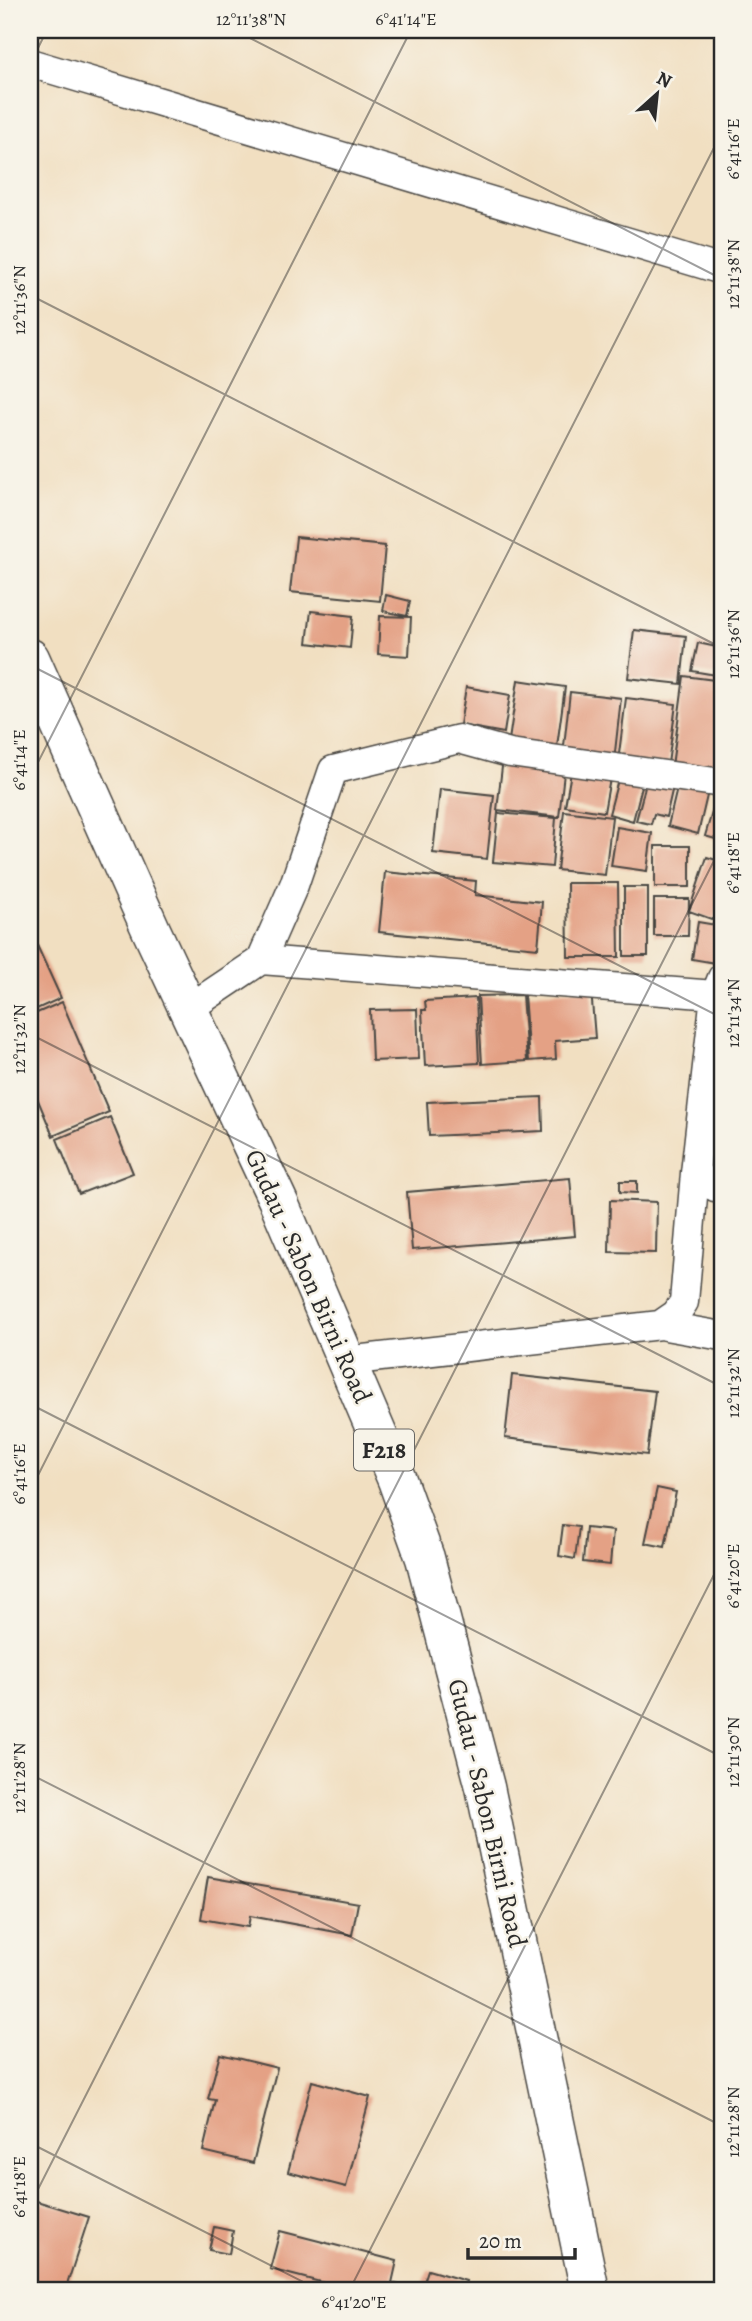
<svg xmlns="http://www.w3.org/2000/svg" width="752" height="2321" font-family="Alegreya,serif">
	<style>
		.building { fill: #e4a185 }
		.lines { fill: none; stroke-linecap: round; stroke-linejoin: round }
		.minor-casing { stroke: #494642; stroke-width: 31 }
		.primary-casing { stroke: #494642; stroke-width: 41 }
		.minor { stroke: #fff; stroke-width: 28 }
		.primary { stroke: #fff; stroke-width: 38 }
		.ticks { fill: none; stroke: #2b2b2b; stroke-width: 2; stroke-opacity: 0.45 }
		.labels { text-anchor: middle; stroke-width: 5; stroke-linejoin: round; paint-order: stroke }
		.shield { fill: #f7f3e8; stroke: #686764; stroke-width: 2 }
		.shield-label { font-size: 24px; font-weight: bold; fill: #2b2b2b }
		.street-label { font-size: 26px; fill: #2b2b2b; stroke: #f7f3e8 }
		.neatline { fill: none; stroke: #2b2b2b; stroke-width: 2.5 }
		.ticks-label { font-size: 18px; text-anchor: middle; fill: #2b2b2b }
	</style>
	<rect width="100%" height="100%" fill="#f7f3e8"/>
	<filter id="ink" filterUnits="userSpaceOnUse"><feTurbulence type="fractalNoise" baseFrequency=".0143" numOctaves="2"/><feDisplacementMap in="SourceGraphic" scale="14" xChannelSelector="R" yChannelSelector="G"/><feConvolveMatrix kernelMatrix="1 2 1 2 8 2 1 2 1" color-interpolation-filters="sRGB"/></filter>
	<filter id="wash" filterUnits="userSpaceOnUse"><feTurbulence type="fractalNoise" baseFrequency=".00686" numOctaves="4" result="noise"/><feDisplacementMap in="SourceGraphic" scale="28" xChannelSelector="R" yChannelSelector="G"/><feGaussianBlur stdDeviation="1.57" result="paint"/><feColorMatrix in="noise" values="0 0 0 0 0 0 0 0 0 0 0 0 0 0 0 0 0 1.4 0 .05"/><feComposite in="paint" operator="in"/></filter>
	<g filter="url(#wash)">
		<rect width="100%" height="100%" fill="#f1dfc1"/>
		<g id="blocks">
			<path class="building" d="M296,537l89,9 -5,55 -90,-9z
				M386,595l24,6 -3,15 -24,-5z
				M311,611l42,5 -3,32 -43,-5z
				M380,616l31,1 -2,39 -31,-2z
				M634,630l52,6 -5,48 -53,-6z
				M698,643l23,5 -5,27 -24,-4z
				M684,676l38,5v45l-6,46 -44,-6z
				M518,680l47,7 -9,67 -48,-7z
				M466,687l44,8 -6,38 -44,-8z
				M570,692l51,6 -7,63 -51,-6z
				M626,698l50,6 -8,60 -50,-2z
				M503,758l62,6 -6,53 -62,-7z
				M572,767l39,6 -7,39 -39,-6z
				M620,772l24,6 -11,43 -24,-7z
				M648,776l26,6 -8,35 -12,-3 -3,10 -15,-3z
				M679,780l30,7 -11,47 -30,-8z
				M440,789l54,6 -7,64 -54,-6z
				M716,799l6,2v40l-17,-5z
				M564,811l48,6 -7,58 -48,-5z
				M498,813l58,5 -4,49 -59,-5z
				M617,827l35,6 -5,38 -36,-5z
				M655,846h35v41h-35z
				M707,857l15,5v33l-8,25 -25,-9z
				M385,872l91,9 -1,14 67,7 -4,46 -159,-16z
				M567,883h51l1,74h-51z
				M624,887h24v69h-24z
				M654,899h35l-1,37h-34z
				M698,922l24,4v26l-7,11 -23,-4z
				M30,930l31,68 -31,14z
				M591,989l4,49 -40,3 1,18 -27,2 -5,-67z
				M522,995l5,66 -45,3 -4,-68z
				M476,998l3,65 -54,3 -3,-56h4l-1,-9z
				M62,1002l47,110 -56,24 -23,-55v-65z
				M417,1009l2,50 -47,2 -2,-51z
				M542,1097l1,34 -114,5 -2,-34z
				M110,1117l23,56 -54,21 -22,-55z
				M570,1178l5,58 -163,14 -5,-58z
				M620,1181h17v12l-17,-1z
				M610,1200l47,2 -1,51 -47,-1z
				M512,1375l143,16 -8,64 -142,-17z
				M657,1488l19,4 -11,55 -20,-4z
				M563,1525l16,2 -4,32 -16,-3z
				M586,1528l27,3 -3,34 -27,-3z
				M208,1877l150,26 -6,32 -102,-19 -2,11 -47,-8z
				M220,2054l57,14 -24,95 -50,-12 12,-51 -7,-1z
				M312,2081l58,16 -24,90 -58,-15z
				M30,2199l59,18 -24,74h-28l-7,-2z
				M214,2227l19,4 -4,23 -20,-4z
				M280,2231l117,30 -5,22 7,2 -2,6h-42l-85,-22z
				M428,2270l38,11 -3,10h-42z"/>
		</g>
	</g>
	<g filter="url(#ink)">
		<use href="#blocks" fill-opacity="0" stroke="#494642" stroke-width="2"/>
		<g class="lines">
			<defs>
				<path id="minor" d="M30,63l692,207
					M261,960l454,35
					M188,1009l73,-49 33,-75 39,-115 126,-31 51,14 212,30
					M695,1173l20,14 7,-3
					M660,1325l16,-11 8,-12 11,-129 20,-178 7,-17
					M346,1361l314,-36 62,11"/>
				<path id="primary" d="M30,658l122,274 127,271 118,277 28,78 60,229 105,504"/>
			</defs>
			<use href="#minor" class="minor-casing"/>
			<use href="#primary" class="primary-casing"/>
			<use href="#minor" class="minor"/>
			<use href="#primary" class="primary"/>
		</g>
	</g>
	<path class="ticks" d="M234,30l488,249M30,64l17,-34M30,295l692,353M30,665l692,353M30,778l381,-748M30,1034l692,353M30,1404l692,353M30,1491l692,-1359M30,1774l692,352M30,2143l291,148M30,2205l692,-1360M349,2291l373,-732M713,2291l9,-18"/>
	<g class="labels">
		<rect class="shield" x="354" y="1429.5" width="60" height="41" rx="5"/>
		<g class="shield-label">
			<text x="384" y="1458">F218</text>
		</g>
		<g class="street-label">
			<text transform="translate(309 1276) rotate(66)" y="9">Gudau - Sabon Birni Road</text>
			<text transform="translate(488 1813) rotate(77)" y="9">Gudau - Sabon Birni Road</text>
		</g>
	</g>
	<rect width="752" height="2321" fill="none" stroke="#f7f3e8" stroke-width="77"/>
	<g transform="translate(657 94) rotate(27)" stroke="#f7f3e8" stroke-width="5" paint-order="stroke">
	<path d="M0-5L12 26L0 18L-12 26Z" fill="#2b2b2b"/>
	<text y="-10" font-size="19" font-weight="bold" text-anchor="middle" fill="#2b2b2b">N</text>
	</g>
	<path d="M468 2248v10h107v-10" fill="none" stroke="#2b2b2b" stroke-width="3.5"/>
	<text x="479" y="2248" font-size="21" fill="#2b2b2b" stroke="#f7f3e8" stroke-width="5" paint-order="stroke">20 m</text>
	<rect x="38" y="38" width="676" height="2244" class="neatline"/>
	<g class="ticks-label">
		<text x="251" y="25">12°11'38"N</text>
		<text x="406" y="25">6°41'14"E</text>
		<text transform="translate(733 149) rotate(-90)" y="6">6°41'16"E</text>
		<text transform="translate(733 274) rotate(-90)" y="6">12°11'38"N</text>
		<text transform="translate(19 300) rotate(-90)" y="6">12°11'36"N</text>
		<text transform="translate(733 644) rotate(-90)" y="6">12°11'36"N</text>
		<text transform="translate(19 760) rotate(-90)" y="6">6°41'14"E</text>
		<text transform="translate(733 863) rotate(-90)" y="6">6°41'18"E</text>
		<text transform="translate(733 1013) rotate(-90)" y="6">12°11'34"N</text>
		<text transform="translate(19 1039) rotate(-90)" y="6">12°11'32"N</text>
		<text transform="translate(733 1383) rotate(-90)" y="6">12°11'32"N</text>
		<text transform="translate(19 1474) rotate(-90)" y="6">6°41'16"E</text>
		<text transform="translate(733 1576) rotate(-90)" y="6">6°41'20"E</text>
		<text transform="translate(733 1752) rotate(-90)" y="6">12°11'30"N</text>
		<text transform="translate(19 1778) rotate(-90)" y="6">12°11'28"N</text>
		<text transform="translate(733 2122) rotate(-90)" y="6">12°11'28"N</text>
		<text transform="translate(19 2187) rotate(-90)" y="6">6°41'18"E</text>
		<text x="354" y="2308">6°41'20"E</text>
	</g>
</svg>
